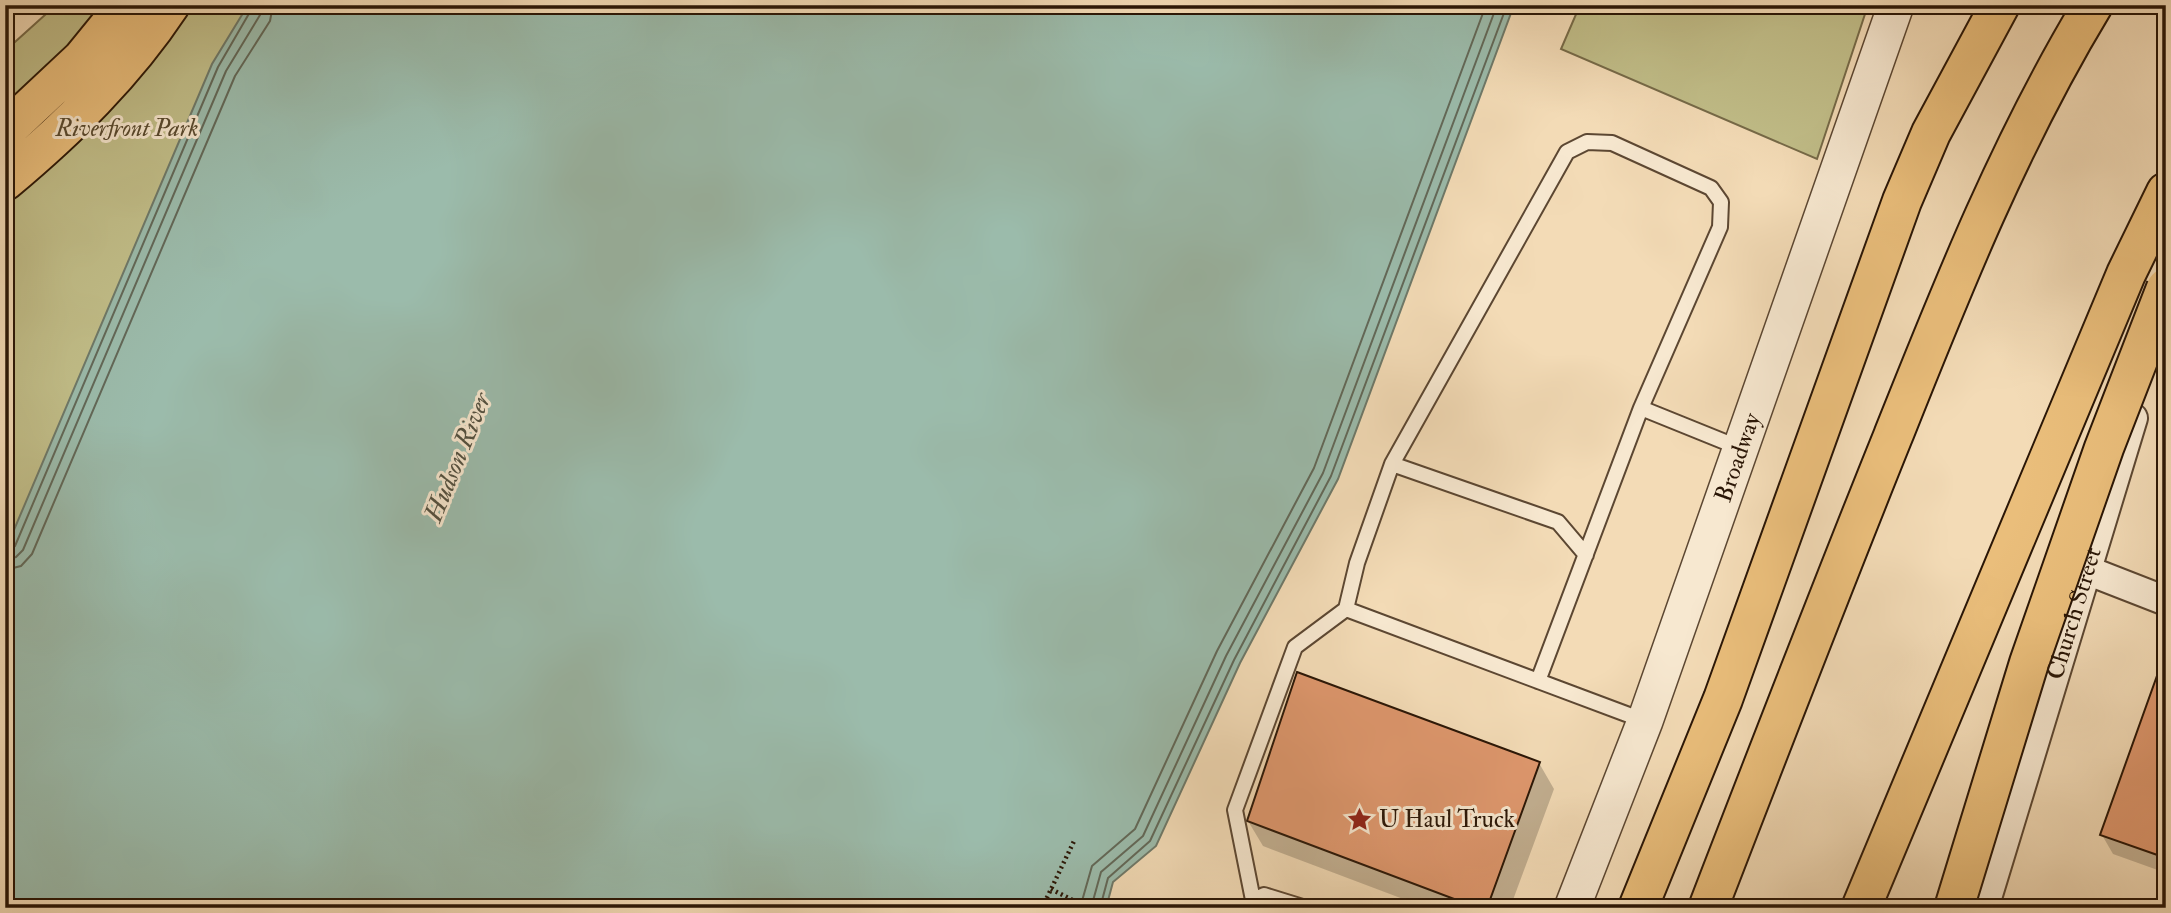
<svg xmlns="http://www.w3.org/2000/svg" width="2171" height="913" font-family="'IM FELL Double Pica',serif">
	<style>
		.green { fill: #c1be89; stroke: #766a48; stroke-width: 2 }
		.water { fill: #9bbbab; stroke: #6e7969; stroke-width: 2 }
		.shadow { fill: #0003 }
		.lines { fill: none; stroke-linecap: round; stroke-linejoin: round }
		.shore { stroke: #626858; stroke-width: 2 }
		.building { fill: #de976d; stroke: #2a1606; stroke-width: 2 }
		.service-casing { stroke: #5c4732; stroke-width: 18 }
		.minor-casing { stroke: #5c4732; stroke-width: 32 }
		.tertiary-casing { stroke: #5c4732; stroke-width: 38 }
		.primary-casing { stroke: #2a1606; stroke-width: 42 }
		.motorway-casing { stroke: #2a1606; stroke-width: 42 }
		.path { stroke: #2a1606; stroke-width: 4.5; stroke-dasharray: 2 3.5; stroke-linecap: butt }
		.service { stroke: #f7e8d0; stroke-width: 14 }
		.minor { stroke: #f7e8d0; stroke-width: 28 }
		.tertiary { stroke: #f7e8d0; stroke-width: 35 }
		.primary { stroke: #eabe7b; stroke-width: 38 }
		.motorway { stroke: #eabe7b; stroke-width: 38 }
		.motorway-bridge-casing { stroke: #2a1606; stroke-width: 42; stroke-linecap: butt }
		.motorway-bridge { stroke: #eabe7b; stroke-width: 38 }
		.labels { text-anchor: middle; stroke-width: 6; stroke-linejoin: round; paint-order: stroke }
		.park-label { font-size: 24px; font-style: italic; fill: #57482d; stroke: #f7e8d0 }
		.street-label { font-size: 24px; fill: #2a1606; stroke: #f7e8d0 }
		.poi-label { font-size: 24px; fill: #2a1606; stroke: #f7e8d0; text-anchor: start }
		.water-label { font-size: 26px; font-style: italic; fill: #525040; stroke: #f7e8d0 }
	</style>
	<rect width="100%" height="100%" fill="#f3dbb6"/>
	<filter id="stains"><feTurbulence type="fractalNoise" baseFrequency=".00286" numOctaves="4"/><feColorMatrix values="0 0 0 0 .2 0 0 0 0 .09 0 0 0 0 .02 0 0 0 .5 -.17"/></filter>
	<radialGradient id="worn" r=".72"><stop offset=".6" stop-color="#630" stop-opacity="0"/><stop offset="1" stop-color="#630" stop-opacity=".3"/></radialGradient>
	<path class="green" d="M56,5h280l-331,593v-547z
		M1580,5h288l-51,154 -256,-110z"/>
	<path class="water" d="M248,5h1266l-176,474 -98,184 -84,183 -43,36 -7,26h-1101v-357l207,-487z"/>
	<path class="shadow" d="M2166,662v211l-53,-19 -11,-19z
		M1539,763l15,26 -44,119h-83l-164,-62 -15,-25z"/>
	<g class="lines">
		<path class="shore" d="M5,551l10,-5 203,-479 36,-62
			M5,560l11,-3 7,-7 203,-479 34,-56 2,-10
			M5,570l16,-4 11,-12 203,-478 35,-55 3,-16
			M1080,908l12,-42 43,-37 82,-178 97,-183 172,-463
			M1091,908l10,-36 42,-36 83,-180 97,-183 174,-468
			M1100,908l8,-30 42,-37 84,-181 97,-184 176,-471"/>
	</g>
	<path class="building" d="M2163,659l3,1v198l-66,-23z
		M1297,672l243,90 -53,146h-9l-231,-87z"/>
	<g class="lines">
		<defs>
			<path id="service" d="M1392,464l166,58 28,33
				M1346,609l299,112
				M1538,681l103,-273
				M1253,900l-18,-90 60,-163 51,-38 11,-46 35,-99 175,-312 20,-10 25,1 99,45 10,14 -1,25 -79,181 99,40
				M1250,906l3,-6 11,-5 42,13"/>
			<g id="minor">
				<path d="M2089,571l77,30"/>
				<path id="s1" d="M1984,908l149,-490"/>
			</g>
			<g id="tertiary">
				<path id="s2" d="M1572,908l73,-187 251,-716"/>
			</g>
			<path id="primary" d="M5,131l77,-72 44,-54
				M5,181c62,-52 120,-108 165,-176"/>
			<path id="motorway" d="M1638,908l85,-209 179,-498 29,-68 69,-128
				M1708,908c61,-158 122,-316 185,-472 59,-148 117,-294 200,-431
				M1861,908l265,-634 40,-82"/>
		</defs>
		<use href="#service" class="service-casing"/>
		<use href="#minor" class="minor-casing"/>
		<use href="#tertiary" class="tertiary-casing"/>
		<use href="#primary" class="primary-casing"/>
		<use href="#motorway" class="motorway-casing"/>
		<path class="path" d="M1051,889l37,19
			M1042,908l33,-69"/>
		<use href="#service" class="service"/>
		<use href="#minor" class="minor"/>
		<use href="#tertiary" class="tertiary"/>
		<use href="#primary" class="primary"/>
		<use href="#motorway" class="motorway"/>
		<defs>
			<path id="motorway-bridge" d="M1954,908l75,-245 75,-215 62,-160"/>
		</defs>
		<use href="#motorway-bridge" class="motorway-bridge-casing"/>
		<use href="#motorway-bridge" class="motorway-bridge"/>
	</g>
	<defs>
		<symbol id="sight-bare" viewBox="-9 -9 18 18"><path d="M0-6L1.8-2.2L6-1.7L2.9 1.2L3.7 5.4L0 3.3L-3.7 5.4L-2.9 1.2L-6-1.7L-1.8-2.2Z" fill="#8f2418" stroke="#f7e8d0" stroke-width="2.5" paint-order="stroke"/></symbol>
	</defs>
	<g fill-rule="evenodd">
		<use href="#sight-bare" x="1342" y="802" width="35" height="35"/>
	</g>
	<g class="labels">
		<g class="park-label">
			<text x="127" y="136">Riverfront Park</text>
		</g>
		<g class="street-label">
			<text dy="8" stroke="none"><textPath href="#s2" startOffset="480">Broadway</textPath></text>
			<text dy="8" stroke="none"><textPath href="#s1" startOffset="308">Church Street</textPath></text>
		</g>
		<g class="poi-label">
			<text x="1379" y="827">U Haul Truck</text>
		</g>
		<g class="water-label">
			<text transform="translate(457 457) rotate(-68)" y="9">Hudson River</text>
		</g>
	</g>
	<rect width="2171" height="913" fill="none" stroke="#f3dbb6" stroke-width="28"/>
	<rect x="7" y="7" width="2157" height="899" fill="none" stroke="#2a1606" stroke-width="3.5"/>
	<rect x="14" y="14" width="2143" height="885" fill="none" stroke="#2a1606" stroke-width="2"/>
	<rect width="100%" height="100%" filter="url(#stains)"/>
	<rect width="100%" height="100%" fill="url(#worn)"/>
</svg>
